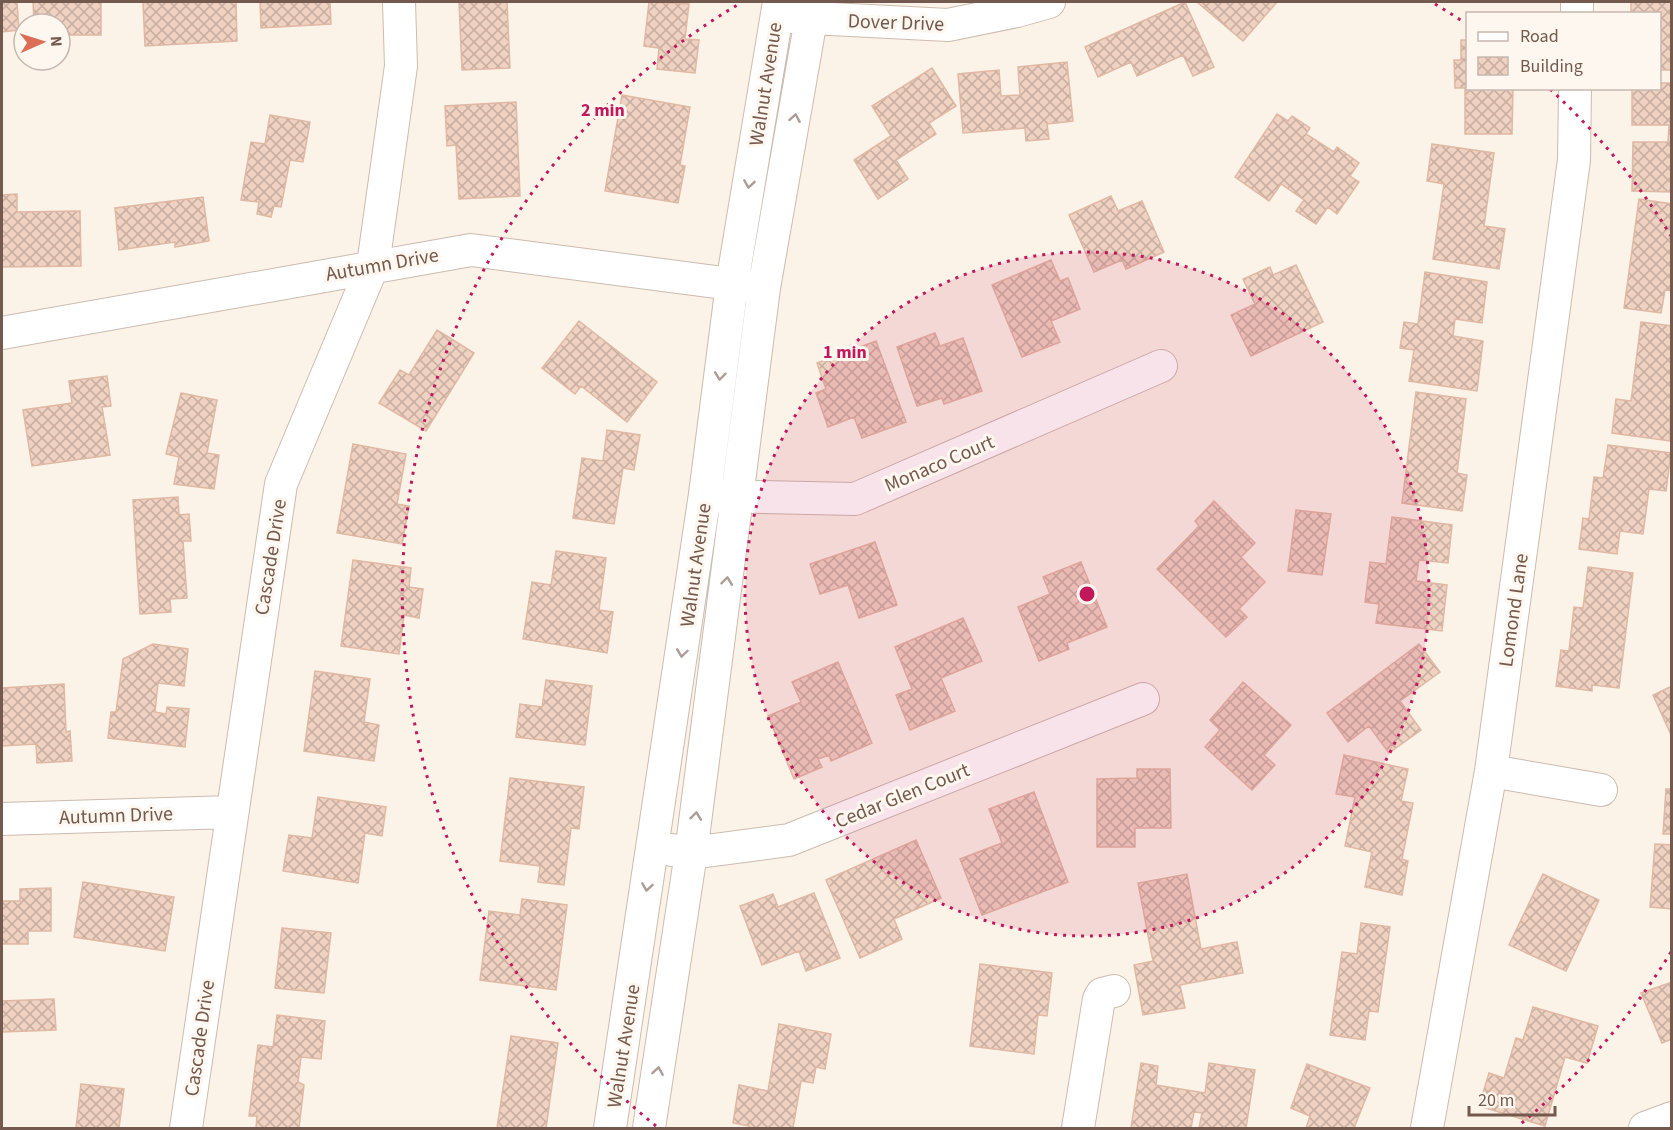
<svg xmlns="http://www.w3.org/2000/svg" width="1673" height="1130" font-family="'Source Sans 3',sans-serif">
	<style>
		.building { fill: url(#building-cross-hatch); stroke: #e0b8a3; stroke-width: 1.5 }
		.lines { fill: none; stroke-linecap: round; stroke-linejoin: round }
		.minor-casing { stroke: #ccbbaf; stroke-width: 34 }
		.minor { stroke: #fff; stroke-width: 32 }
		.oneway { stroke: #ac9c95 }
		.ring { fill: none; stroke: #c2185b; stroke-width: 3; stroke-dasharray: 3 6 }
		.labels { text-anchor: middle; stroke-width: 6; stroke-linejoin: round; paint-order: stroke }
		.street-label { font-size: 20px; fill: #745a4e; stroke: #fef7ef }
		.centre { fill: #c2185b; stroke: #fef7ef; stroke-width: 3 }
		.ring-label { font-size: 18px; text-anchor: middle; font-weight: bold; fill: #c2185b; stroke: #fef7ef; stroke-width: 6; stroke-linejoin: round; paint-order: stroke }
	</style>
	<defs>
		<pattern id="building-cross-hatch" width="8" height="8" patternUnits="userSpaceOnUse" patternTransform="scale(1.5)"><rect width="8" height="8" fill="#efd2c2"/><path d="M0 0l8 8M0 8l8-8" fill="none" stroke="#c6ada0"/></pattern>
	</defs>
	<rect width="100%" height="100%" fill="#fbf3e8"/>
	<path class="building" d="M2,2h15l2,28 -17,2z
		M33,2h68v33h-41v-11h-26z
		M143,2h93l1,39 -92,5z
		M260,2h70l1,22 -70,4z
		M459,2h48l3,66 -48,2z
		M649,2l40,2 -4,35 14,1 -4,33 -38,-4 2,-21 -15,-2z
		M1185,2l29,65 -21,9 -10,-21 -46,21 -6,-14 -33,15 -13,-30z
		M1197,2h80l-34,39z
		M1631,2h41v68h-12v-56h-29z
		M1461,40h7v48h45l-1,46h-47v-46h-10l-1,-28h7z
		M1067,62l6,59 -26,3 2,15 -23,2 -1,-13 -62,5 -5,-59 41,-4 2,26 19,-1 -2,-28z
		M932,68l24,38 -27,17 7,11 -40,26 12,19 -30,20 -24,-39 37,-24 -19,-30z
		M1660,83h12v109l-40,-1 1,-49h35l1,-17h-37v-37h28z
		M622,95l68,12 -10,58 5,1 -7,37 -73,-12z
		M516,102l4,94 -61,3 -3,-54 -9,1 -2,-40z
		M1277,114l11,7 4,-5 18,12 -4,6 28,18 3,-5 22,16 -9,13 9,6 -22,32 -9,-7 -12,17 -20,-13 8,-11 -23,-16 -12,17 -34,-24z
		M270,115l40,7 -7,40 -13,-2 -9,47 -7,-1 -3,11 -14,-3 2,-12 -18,-2 10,-58 14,2z
		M1432,144l62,9 -10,73 21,3 -6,40 -66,-10 11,-75 -17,-3z
		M17,194v18l63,-1 1,55 -79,1v-72z
		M1111,196l7,15 24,-10 22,51 -38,17 -4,-9 -28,12 -25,-57z
		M203,197l6,44 -34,6v-5l-56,8 -4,-42z
		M1639,199l33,5v87l-7,-1 -4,23 -37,-5z
		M1051,260l9,21 8,-3 12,31 -29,12 9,21 -38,15 -30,-72z
		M1296,265l27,57 -72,34 -20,-41 24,-11 -12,-25 27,-12 3,8z
		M1425,272l62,10 -5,41 -27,-4 -2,17 30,5 -6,50 -68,-10 5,-31 -14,-2 4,-26 14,2z
		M579,321l78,61 -30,40 -46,-36 -6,8 -33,-26z
		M1641,322l31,4 -2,115 -58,-8 4,-34 15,2z
		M437,330l37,23 -48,78 -47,-28 21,-33 9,5z
		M935,333l5,13 23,-8 19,53 -38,13 -2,-6 -25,8 -20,-59z
		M876,341l30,81 -44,16 -8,-21 -26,10 -12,-34 10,-4 -9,-26z
		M107,376l4,30 -9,1 8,48 -78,11 -9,-56 49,-7 -3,-22z
		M1416,392l50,7 -9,74 10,2 -5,36 -60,-8z
		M181,393l36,7 -10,53 12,2 -5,34 -40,-5 5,-27 -13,-3z
		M607,430l33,5 -6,35 -11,-2 -9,56 -41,-6 9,-60 21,3z
		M353,444l53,10 -9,50 12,2 -7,38 -65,-11z
		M1608,445l63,8 -5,38 -17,-2 -6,45 -23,-3 -3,23 -38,-5 4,-31 6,1 5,-42 9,1z
		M178,497l1,18 10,-1 2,27h-8l4,57 -17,1 1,13 -31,2 -7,-114z
		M1214,501l41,42 -14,14 24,25 -26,27 8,8 -21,20 -69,-68 42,-43 -4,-5z
		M1296,510l35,4 -9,61 -34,-4z
		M1392,517l60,8 -4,38 -29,-3 -3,21 31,4 -5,46 -66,-8 3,-19 -14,-2 5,-40 16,2z
		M875,542l22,63 -38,13 -11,-33 -28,9 -10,-30z
		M556,551l50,7 -7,52 14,2 -6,41 -84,-14 9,-57 19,3z
		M353,560l58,8 -2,19 14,2 -4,29 -15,-3 -5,39 -58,-8z
		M1081,562l26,65 -40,16 2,6 -30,12 -21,-54 32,-13 -7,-17z
		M1588,567l45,6 -14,115 -27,-3v6l-36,-5 5,-36 8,1 5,-44 9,1z
		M963,618l19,43 -41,17 14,33 -45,19 -14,-35 16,-6 -17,-42z
		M153,644l35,5 -4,37 -26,-3 -3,29 11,2 1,-7 22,2 -4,38 -77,-9 3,-26h5l7,-53z
		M1419,644l21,28 -40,29 21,29 -32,23 -20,-27 -21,16 -21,-29z
		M838,662l34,81 -41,18 -2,-6 -11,4 4,8 -28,12 -26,-63 33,-14 -9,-20z
		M315,671l55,8 -6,43 15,3 -5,36 -70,-10z
		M546,680l46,6 -7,59 -69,-8 4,-33 22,3z
		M1243,682l48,43 -27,30 11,10 -23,25 -47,-43 15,-17 -10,-10z
		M64,684l2,48 4,-1 2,30 -35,2 -1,-19 -34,2v-58z
		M1672,686v51l-19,-42z
		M1344,755l64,14 -7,32 12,2 -11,56 6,2 -6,34 -37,-8 7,-35 -27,-6 10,-49 -19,-3z
		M1137,769h33l1,59h-36v19h-38v-68l40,-1z
		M510,778l74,9 -5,42 -8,-1 -7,57 -26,-3 2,-16 -40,-5z
		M1666,789h6v45h-9z
		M1034,792l34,90 -86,33 -22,-56 42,-16 -13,-34z
		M318,797l68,10 -4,29 -17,-3 -7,50 -75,-12 6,-36 23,3z
		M916,840l25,58 -47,21 8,20 -42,19 -34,-78z
		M1655,844l17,1v64l-22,-2z
		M1187,874l14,75 36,-7 6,31 -63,12 5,23 -42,7 -9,-50 19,-4 -15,-78z
		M1543,874l56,26 -33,71 -57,-26z
		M83,882l91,15 -9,54 -91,-14z
		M51,888v43h-23v13h-26v-43h18v-12z
		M814,893l26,65 -34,13 -7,-20 -37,14 -22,-59 33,-12 5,13z
		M522,899l45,6 -11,85 -76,-10 9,-69 31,4z
		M1361,923l29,4 -12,85 -9,-1 -4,29 -35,-5 12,-83 15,2z
		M282,928l49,5 -7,60 -49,-5z
		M980,964l72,9 -5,43 -9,-1 -4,39 -64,-8z
		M1672,982v57l-10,4 -21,-50z
		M54,999l2,31 -54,2v-31z
		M1533,1007l65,19 -11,37 -22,-6 -20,69 -66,-20 10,-33 15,5 12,-40 7,2z
		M277,1015l48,6 -4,38 -20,-2 -3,25 6,3 -5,43h-43l1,-12h-8l9,-71 15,2z
		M779,1024l52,10 -6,35 -9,-2 -3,16 -12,-2 -8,47h-44v-2l-16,-3 6,-38 29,6z
		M511,1036l47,7 -12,85h-49z
		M1141,1063l17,3 -2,19 49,8 4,-30 46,7 -9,58h-47l3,-15 -8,-1 -3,16h-60z
		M1307,1064l63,24 -16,40h-48l4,-12 -19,-8z
		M81,1084l43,5 -5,39h-43z"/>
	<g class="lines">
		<defs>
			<path id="minor" d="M1577,14v-12
				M792,17l156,8 69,-14 32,-9
				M2,333l469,-83 283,37
				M718,496l137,3 306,-133
				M1491,771l110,19
				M2,819l229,-7
				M672,850l19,3 98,-13 354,-141
				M186,1128l95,-644 92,-219 28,-199 -2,-64
				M610,1128l95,-634 27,-210 47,-282
				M649,1128l42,-275 73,-565 50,-286
				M1078,1128l21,-129 3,-5 12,-3
				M1427,1128l64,-357 83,-611 1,-72
				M1645,1128l27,-10"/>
		</defs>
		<use href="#minor" class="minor-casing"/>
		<use href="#minor" class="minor"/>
	</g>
	<defs><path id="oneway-chevron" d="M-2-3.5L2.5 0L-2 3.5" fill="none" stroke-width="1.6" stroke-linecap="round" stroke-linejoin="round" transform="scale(1.5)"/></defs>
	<g class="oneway">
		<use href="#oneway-chevron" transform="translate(795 118) rotate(-80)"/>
		<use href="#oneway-chevron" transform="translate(749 184) rotate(99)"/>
		<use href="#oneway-chevron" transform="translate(720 376) rotate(97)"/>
		<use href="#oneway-chevron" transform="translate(727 581) rotate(-83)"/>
		<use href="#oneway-chevron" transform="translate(682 653) rotate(98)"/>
		<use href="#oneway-chevron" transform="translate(696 816) rotate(-83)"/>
		<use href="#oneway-chevron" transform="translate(647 887) rotate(99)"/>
		<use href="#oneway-chevron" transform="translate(658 1071) rotate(-81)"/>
	</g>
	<circle cx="1087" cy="594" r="342" fill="#c2185b" fill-opacity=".12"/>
	<g class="ring">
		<circle cx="1087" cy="594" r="342"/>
		<path d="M1671 952A685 685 0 0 1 1518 1126M656 1126A685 685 0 0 1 739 4M1435 4A685 685 0 0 1 1465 23M1550 89A685 685 0 0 1 1671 236"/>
	</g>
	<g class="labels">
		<g class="street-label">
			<text transform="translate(896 22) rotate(2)" y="7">Dover Drive</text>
			<text transform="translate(765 84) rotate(-81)" y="7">Walnut Avenue</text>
			<text transform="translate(382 264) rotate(-10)" y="7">Autumn Drive</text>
			<text transform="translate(939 463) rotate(-23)" y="7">Monaco Court</text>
			<text transform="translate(270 557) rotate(-81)" y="7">Cascade Drive</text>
			<text transform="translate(695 565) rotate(-82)" y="7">Walnut Avenue</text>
			<text transform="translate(1513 610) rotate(-82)" y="7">Lomond Lane</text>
			<text transform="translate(902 795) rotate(-22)" y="7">Cedar Glen Court</text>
			<text transform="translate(116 815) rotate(-2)" y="7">Autumn Drive</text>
			<text transform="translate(199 1038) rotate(-82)" y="7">Cascade Drive</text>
			<text transform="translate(623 1046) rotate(-81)" y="7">Walnut Avenue</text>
		</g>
	</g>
	<circle cx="1087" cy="594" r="9" class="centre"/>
	<g class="ring-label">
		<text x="603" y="116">2 min</text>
		<text x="845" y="358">1 min</text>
	</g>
	<rect width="1673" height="1130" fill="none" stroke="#745a4e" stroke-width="6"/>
	<rect x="1466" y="12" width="195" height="78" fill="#fef7ef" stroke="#c7b8af" stroke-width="1.5"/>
	<rect x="1478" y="32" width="30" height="9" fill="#ffffff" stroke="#c7b8af" stroke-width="1.5"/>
	<text x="1520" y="42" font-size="18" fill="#745a4e">Road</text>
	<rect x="1478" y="57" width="30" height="18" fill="url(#building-cross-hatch)" stroke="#c7b8af" stroke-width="1.5"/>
	<text x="1520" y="72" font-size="18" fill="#745a4e">Building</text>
	<g transform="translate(42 42) rotate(87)"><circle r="28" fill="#fef7ef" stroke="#c7b8af" stroke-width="1.5"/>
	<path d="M0-4.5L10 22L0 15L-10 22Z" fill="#dc6e57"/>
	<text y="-9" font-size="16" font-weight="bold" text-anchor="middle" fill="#745a4e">N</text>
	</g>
	<path d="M1469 1106v9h86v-9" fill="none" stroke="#745a4e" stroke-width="3"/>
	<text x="1478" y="1106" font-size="18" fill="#745a4e" stroke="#fef7ef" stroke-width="4.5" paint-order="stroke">20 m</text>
</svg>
